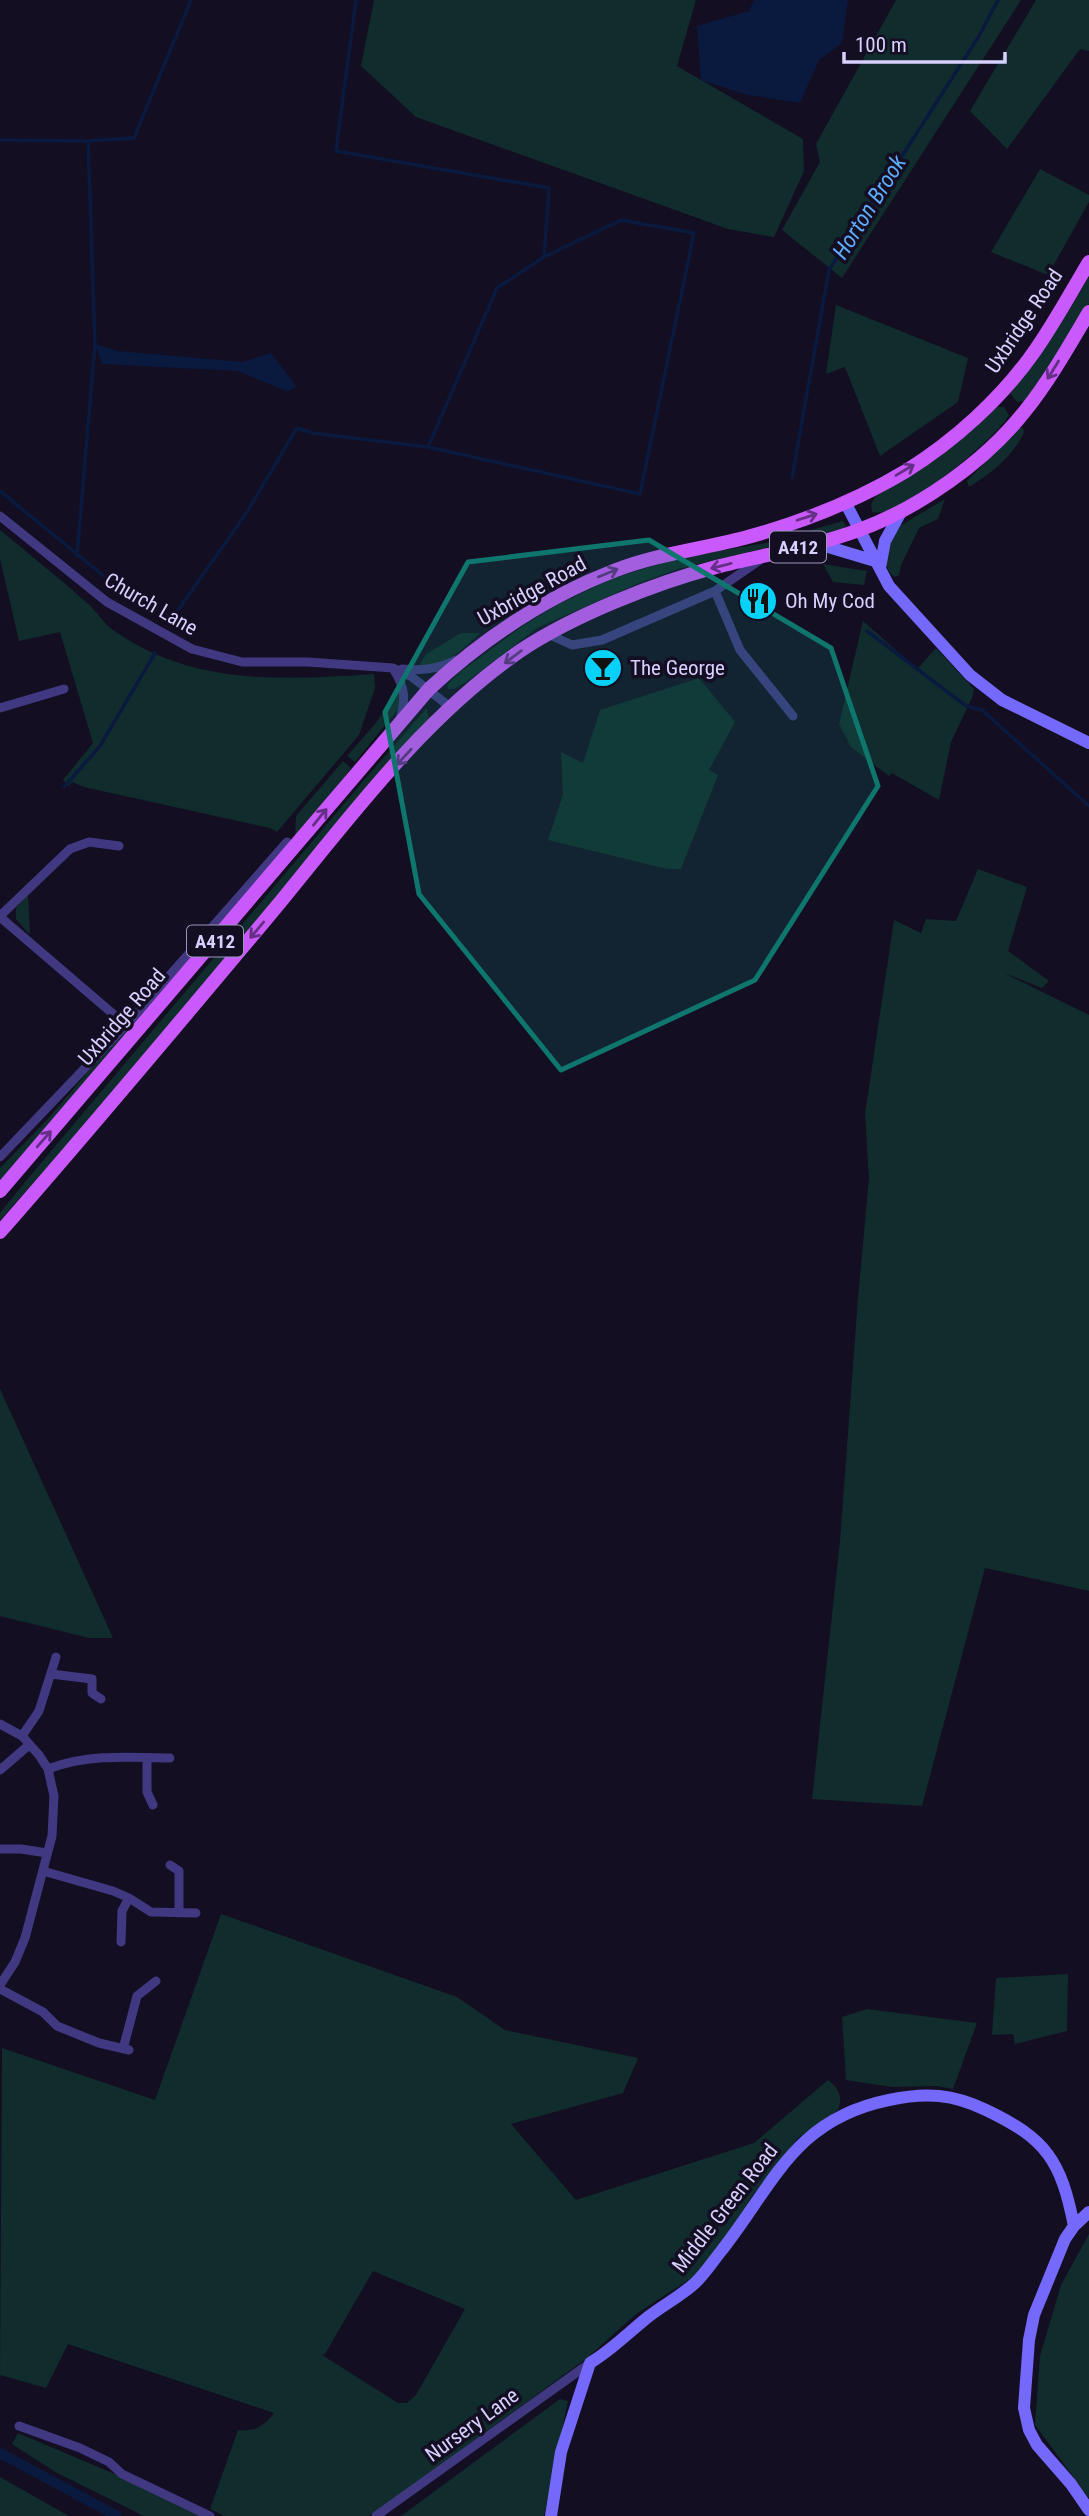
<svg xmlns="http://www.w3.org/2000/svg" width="1089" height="2516" font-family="'Roboto Condensed',sans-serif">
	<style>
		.green { fill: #112c2c; fill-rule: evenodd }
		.water { fill: #0a1a3f }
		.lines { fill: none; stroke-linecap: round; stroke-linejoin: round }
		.stream { stroke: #0a1a3f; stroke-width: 3.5 }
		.canal { stroke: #0a1a3f; stroke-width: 10 }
		.street { stroke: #403981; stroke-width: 9 }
		.secondary { stroke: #7468fd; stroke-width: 12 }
		.primary { stroke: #c958fd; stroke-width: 14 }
		.oneway { stroke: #652f85 }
		.marked { fill: #0f766e; fill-opacity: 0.2; stroke: #0f766e; stroke-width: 5; stroke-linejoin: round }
		.labels { text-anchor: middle; stroke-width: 7; stroke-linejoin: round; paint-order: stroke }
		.shield { fill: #130e22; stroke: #9d96bc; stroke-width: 2 }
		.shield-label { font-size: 19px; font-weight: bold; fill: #d8d0fe }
		.street-label { font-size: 21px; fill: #d8d0fe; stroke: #130e22 }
		.poi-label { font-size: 21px; fill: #d8d0fe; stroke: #130e22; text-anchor: start }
		.water-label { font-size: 23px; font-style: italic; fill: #5fabfd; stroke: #130e22 }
	</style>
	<rect width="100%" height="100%" fill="#130e22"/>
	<path class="green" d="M374,0h322l-19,66 126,73 1,32 -30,66 -46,-8 -312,-112 -55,-51z
		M896,0h125l-179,278 -60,-48 38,-68 -4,-18z
		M1036,0h53v51l-9,-2 -73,100 -37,-38z
		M1040,169l49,26v7l-41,73 -57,-23z
		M1089,277v27l-64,97 -8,1 -7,-9 50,-69z
		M836,305l132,53 -10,44 -78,54 -35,-89 -19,7z
		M995,407h9l5,8c-13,24 -112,106 -137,97l-1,-8 5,-8 59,-36z
		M1018,428h5l1,4c-11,24 -32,41 -55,55l-2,-6z
		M945,499l-7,20 -19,9 -18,37 -2,10 -4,2 -6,-5 -3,-8 3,-27 9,-10z
		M843,521l3,5 -6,4 -162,39 -39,14 -102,45 -72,55 -11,6h-6l-1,-4 13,-13 64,-47 35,-21 52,-25 67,-21 88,-15z
		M0,530c29,24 58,47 86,72 11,9 18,23 30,30 78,54 168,48 258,42l1,14 -16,47 -82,97 -7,-4 -186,-41 -12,-5 -3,4 -6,-6 30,-37 -33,-111 -41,9 -19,-82z
		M823,564l44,7 -3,14 -31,-3z
		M863,621l54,48 19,-21 38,41 -2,9 -21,44 -12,58 -47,-27 -3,3 -38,-29 -12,-23z
		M461,633h19c-19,19 -35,32 -62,35l8,-14z
		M699,678l36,44 -26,48 9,5 -37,94h-14l-119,-29 15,-46 -2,-42 22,11 17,-53z
		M400,688v19l-45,55 -8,-6 28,-32z
		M427,708l2,13 -343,403 -86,96v-7l30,-37 334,-396z
		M343,761l8,7 -53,71 -3,-3 1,-20z
		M283,844l-283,349v-25l46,-47z
		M978,869l49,18 -19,64 41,30 -7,7 -38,-15 85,42v576l-104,-23 -63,238 -110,-7 28,-258 18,-243 11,-120 -4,-64 29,-194 27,13 5,-14 30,2z
		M28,895l2,38 -1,1 -13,-15v-11z
		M0,1389l113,249h-24l-89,-22z
		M221,1914l236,83 48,33 133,28 -15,35 -112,31 65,76 178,-57 74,-63c11,8 15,18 10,30l-40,28 -45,57 -43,66 -20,18 -54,35 -49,44 -204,149 -15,9h-143l-15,-7 28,-79c16,2 27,-4 36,-17l-206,-69 -22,44 -46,-13 2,-327 153,52zM373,2271l92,38 -49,86 -9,8h-9l-76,-48 3,-1z
		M1068,1974l-1,57 -52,13 -2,-10 -21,1 4,-57z
		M867,2009l110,14 -24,66 -16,-3 -45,1 -46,-7 -4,-63z
		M1089,2234v264l-54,-73 5,-69 21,-71z
		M560,2399l8,2 -24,115h-143z
		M18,2433l196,83h-70l-87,-43 -45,-29z
		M0,2477l69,39h-69z"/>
	<path class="water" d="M754,0h94l-6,43 -23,17 -19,43 -56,-9 -43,-14 -4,-54 52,-15z
		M95,344l23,7 125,11 28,-9 25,33 -8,6 -50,-21 -136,-7z"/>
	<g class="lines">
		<path class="stream" d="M0,140l88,1
			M428,447l212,47 54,-261 -73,-13 -77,37
			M792,478l37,-208 150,-234 19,-36
			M0,491l139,114 6,1
			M77,556l18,-212 -7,-203 46,-3 57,-138
			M162,612l12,4 -2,3
			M174,616l73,-104 50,-84 15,5 116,14 69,-159 47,-31 5,-69 -213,-37 20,-151
			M867,631l99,75 16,4 107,96
			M64,787l36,-41 55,-93"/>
		<path class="canal" d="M0,2453l117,63"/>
		<path class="street" d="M0,516l107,86 85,47 50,13h66l85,6 19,9 38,30
			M715,591l25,59 53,66
			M548,634l24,11 30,-5 113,-49 45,-31
			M402,669c20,2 36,0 54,-9
			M394,670c11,17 12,30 6,49
			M0,708l64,-19
			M0,916l70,-67 19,-7 30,4
			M0,917l126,108
			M0,1157l126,-132 161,-183
			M51,1674l41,5v14l9,6
			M0,1724l22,12 17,19 9,14 6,27 -2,40 -27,102 -10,24 -15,23
			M22,1736l17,-25 17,-54
			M147,1758v34l6,13
			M48,1769c39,-15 81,-12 122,-11
			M0,1770l29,-25
			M0,1849h21l26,4
			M170,1865l9,6v42
			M43,1871l70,20 16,7 22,14 45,1
			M121,1942l1,-31 7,-13
			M0,1989l43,23 14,14 42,17 30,7
			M123,2049l14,-53 19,-15
			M19,2426l61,22 29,14 13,12 88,42
			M376,2516l214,-153"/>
		<path class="secondary" d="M845,502l44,84 81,89 32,25 87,43
			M815,543l60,18
			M880,568l5,-27 17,-31
			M1089,2212l-15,14 -9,13 -31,76 -5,25 -5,68 5,22 8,15 34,39 18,26
			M551,2516l10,-64 29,-89c22,-13 38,-30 58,-46 15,-12 33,-21 47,-34 10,-9 18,-22 27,-33 53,-68 73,-131 167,-150 37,-8 64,-6 97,10 61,29 75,51 88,116"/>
		<path class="primary" d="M0,1191l429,-502c55,-51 116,-92 187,-119 41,-16 86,-21 128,-32 56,-15 112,-37 162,-67 48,-30 95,-72 128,-119 20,-28 37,-60 55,-90
			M0,1232c94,-107 185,-216 277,-326 74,-90 146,-188 243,-255 52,-35 135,-68 196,-84 47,-12 97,-20 143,-37 60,-22 126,-68 166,-119 24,-30 44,-65 64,-99"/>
	</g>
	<defs><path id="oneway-shaft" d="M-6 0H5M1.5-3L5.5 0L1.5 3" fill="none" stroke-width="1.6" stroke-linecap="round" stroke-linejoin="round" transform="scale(1.75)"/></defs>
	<g class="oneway">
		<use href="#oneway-shaft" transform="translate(1053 370) rotate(122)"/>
		<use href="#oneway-shaft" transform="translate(905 470) rotate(-31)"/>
		<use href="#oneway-shaft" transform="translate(807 517) rotate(-18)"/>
		<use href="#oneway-shaft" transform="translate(721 566) rotate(166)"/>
		<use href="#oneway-shaft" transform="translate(608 573) rotate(-22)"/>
		<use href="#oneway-shaft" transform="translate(513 657) rotate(143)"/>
		<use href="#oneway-shaft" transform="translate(404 757) rotate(133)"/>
		<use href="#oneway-shaft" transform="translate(320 817) rotate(-51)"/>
		<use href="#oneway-shaft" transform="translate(257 930) rotate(130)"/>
		<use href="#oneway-shaft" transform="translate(44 1139) rotate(-49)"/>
	</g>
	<path class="marked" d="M649,540l182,108 47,138 -123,194 -194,90 -142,-176 -34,-182 83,-150z"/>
	<defs>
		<symbol id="restaurant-disc" viewBox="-11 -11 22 22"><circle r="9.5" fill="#03d1f7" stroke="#130e22"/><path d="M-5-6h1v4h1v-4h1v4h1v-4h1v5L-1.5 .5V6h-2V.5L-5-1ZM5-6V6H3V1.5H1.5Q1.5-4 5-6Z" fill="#111"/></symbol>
		<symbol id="bar-disc" viewBox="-11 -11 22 22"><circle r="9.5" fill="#03d1f7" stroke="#130e22"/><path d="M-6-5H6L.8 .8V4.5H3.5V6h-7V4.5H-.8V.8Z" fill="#111"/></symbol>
	</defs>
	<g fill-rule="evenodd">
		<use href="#restaurant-disc" x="736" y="579" width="44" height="44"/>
		<use href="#bar-disc" x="581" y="646" width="44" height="44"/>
	</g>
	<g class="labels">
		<g class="shield">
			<rect x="770" y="531.5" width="56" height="31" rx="5"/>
			<rect x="187" y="925.5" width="56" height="31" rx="5"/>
		</g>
		<g class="shield-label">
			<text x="798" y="554">A412</text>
			<text x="215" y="948">A412</text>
		</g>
		<g class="street-label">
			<text transform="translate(1024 321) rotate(-56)" y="7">Uxbridge Road</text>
			<text transform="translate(532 591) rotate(-29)" y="7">Uxbridge Road</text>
			<text transform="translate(151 604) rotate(30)" y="7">Church Lane</text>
			<text transform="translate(122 1017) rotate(-49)" y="7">Uxbridge Road</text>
			<text transform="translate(725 2208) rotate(-52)" y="7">Middle Green Road</text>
			<text transform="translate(472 2425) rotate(-36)" y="7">Nursery Lane</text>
		</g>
		<g class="poi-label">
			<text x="785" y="608">Oh My Cod</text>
			<text x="630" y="675">The George</text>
		</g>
		<g class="water-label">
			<text transform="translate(869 207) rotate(-58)" y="8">Horton Brook</text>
		</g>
	</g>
	<path d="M844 52v10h161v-10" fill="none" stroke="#d8d0fe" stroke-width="3.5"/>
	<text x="855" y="52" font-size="21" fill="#d8d0fe" stroke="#130e22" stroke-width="5" paint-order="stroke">100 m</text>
</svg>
